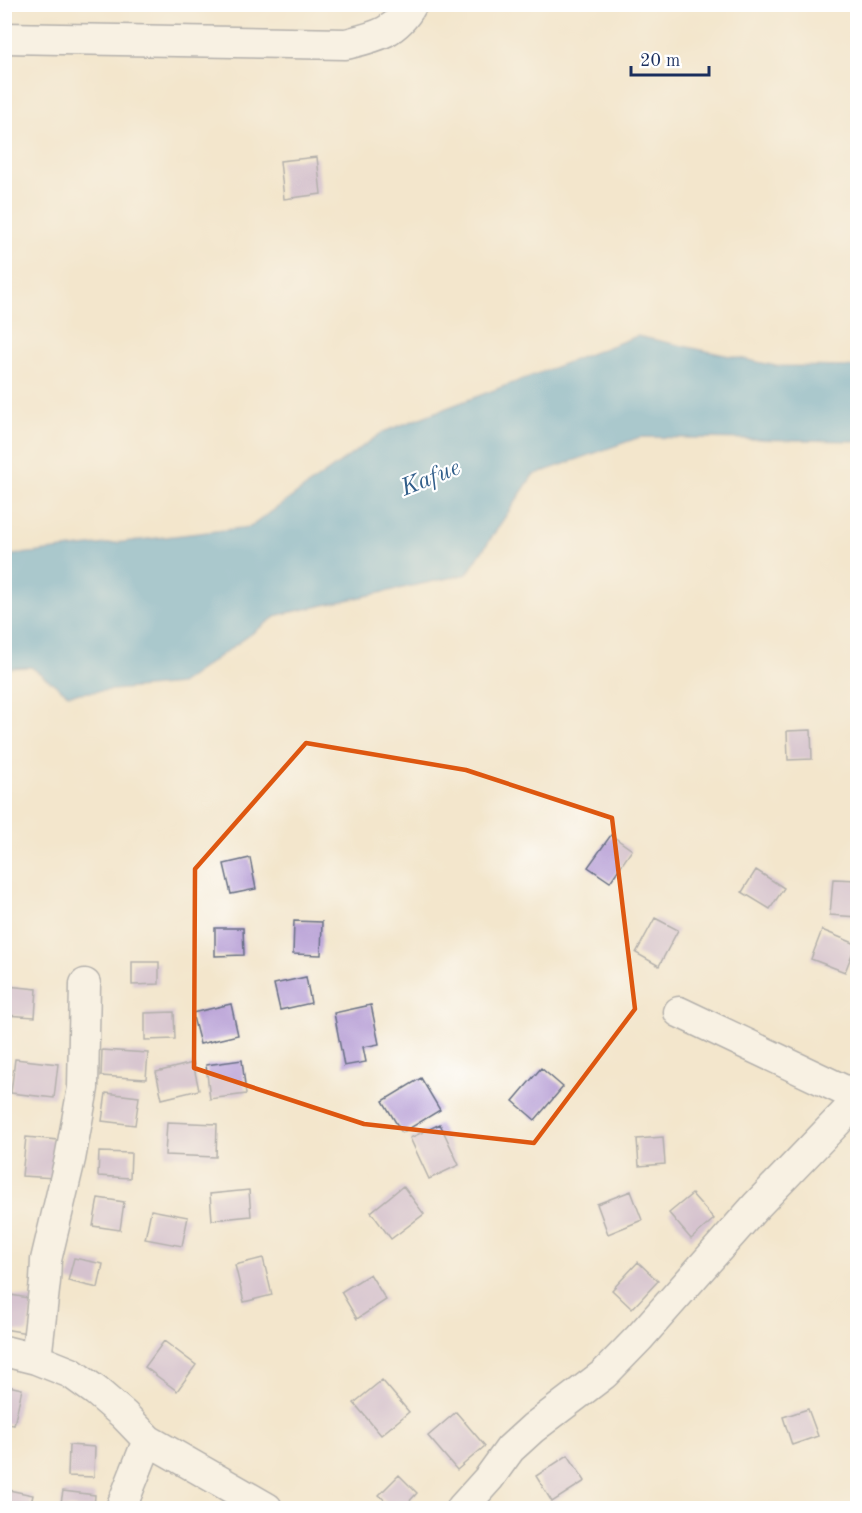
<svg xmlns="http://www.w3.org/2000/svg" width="862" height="1513" font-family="'Old Standard TT',serif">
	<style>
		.water { fill: #53a4cd; stroke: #376a96; stroke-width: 1.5 }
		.building { fill: #b39ad3 }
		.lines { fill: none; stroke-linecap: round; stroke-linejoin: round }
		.minor-casing { stroke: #676f84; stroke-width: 33 }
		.minor { stroke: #fff; stroke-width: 30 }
		.marked { fill: none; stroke: #de5710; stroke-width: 4.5; stroke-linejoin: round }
		.labels { text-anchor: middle; stroke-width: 4.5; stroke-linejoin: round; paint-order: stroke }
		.water-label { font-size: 24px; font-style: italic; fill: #315e8a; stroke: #fff }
	</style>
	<rect width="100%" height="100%" fill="#fff"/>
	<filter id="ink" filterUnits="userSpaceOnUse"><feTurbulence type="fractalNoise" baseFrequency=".0167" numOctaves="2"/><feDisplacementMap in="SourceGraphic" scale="12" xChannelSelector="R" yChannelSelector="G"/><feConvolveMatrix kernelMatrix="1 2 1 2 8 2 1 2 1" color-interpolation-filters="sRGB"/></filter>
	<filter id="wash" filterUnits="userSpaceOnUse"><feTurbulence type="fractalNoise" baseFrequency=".008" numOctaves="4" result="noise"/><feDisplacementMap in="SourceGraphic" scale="24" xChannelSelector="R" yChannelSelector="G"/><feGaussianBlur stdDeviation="1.35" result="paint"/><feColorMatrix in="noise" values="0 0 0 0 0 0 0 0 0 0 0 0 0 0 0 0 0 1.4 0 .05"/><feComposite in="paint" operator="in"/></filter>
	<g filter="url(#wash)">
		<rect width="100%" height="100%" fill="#f3e6cc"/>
		<path class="water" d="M637,336l139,30 81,1v74l-217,-4 -107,38 -66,99 -189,41 -98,69 -112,10 -37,-27 -26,1v-112l245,-29 133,-95z"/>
		<g id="blocks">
			<path class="building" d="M317,157l4,37 -37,5 -4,-38z
				M811,730l1,29 -24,1 -1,-29z
				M611,835l21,15 -22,32 -22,-15z
				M250,858l6,31 -25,5 -7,-30z
				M756,870l28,18 -14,21 -28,-17z
				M833,879l25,1v37l-28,-2z
				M655,918l23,12 -19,36 -23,-13z
				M294,921l28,1 -1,33 -28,-1z
				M215,928h28l1,27 -29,1z
				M822,930l34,14 -11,28 -34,-13z
				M132,962h27v22l-27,1z
				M306,977l5,26 -31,7 -6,-26z
				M7,986l30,3 -2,28 -30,-2z
				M231,1004l7,31 -38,9 -8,-31z
				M371,1005l8,39 -16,3 3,15 -22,4 -10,-53z
				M174,1012l1,27 -30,1v-27z
				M102,1050l46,3 -2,26 -45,-3z
				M15,1059l43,5 -4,34 -43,-5z
				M242,1060l4,34 -36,5 -4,-34z
				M193,1063l6,27 -37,9 -6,-27z
				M541,1068l22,19 -28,33 -22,-19z
				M421,1078l19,32 -38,23 -19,-32z
				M106,1093l33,4 -4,28 -33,-4z
				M167,1122l50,2 -1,33 -51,-2z
				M440,1124l19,41 -30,14 -19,-41z
				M26,1137l32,3 -3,38 -33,-2z
				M663,1137l2,27 -26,2 -2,-27z
				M99,1152l32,1 -1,25 -32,-2z
				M403,1186l21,28 -33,25 -20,-27z
				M249,1190l2,26 -39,4 -2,-26z
				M631,1191l11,29 -34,14 -11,-30z
				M692,1194l22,25 -23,20 -22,-26z
				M98,1198l26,4 -4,28 -27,-4z
				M151,1210l37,7 -6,29 -37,-7z
				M74,1258l29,6 -5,24 -30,-7z
				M263,1258l9,37 -28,7 -9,-37z
				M638,1262l20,19 -26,28 -20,-19z
				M370,1274l16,26 -29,19 -16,-27z
				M5,1294l29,5 -7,34 -23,-4z
				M164,1341l32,24 -19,26 -32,-24z
				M382,1380l27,32 -28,23 -27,-32z
				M4,1385l18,4 -8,36 -10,-2z
				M808,1409l10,27 -26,9 -9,-28z
				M456,1412l29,34 -28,24 -29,-34z
				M69,1445l26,2 -1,30 -26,-1z
				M568,1455l17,26 -33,21 -16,-26z
				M399,1475l18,18 -14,15h-10l-14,-13z
				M4,1489l29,6 -3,13h-26z
				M63,1491l32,4 -1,13h-34z"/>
		</g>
	</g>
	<g filter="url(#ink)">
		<use href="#blocks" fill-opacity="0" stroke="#676f84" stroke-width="1.5"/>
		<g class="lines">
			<defs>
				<path id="minor" d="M4,38l342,6c29,-7 50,-11 66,-40
					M679,1012l179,85
					M4,1351l32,8 35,14 25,18 28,24 24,25 119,68
					M36,1359l9,-78 1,-21 24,-101 13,-71 2,-104
					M121,1508l27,-68
					M462,1508l27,-30 21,-29 23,-21 71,-54 35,-36 117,-132 102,-106"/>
			</defs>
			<use href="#minor" class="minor-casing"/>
			<use href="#minor" class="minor"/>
		</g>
	</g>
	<path d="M0 0H862V1513H0ZM306,743l160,27 146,48 23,191 -101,134 -170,-19 -170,-56 1,-199z" fill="#f3e6cc" fill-opacity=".55" fill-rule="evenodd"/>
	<path class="marked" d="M306,743l160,27 146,48 23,191 -101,134 -170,-19 -170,-56 1,-199z"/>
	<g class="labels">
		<g class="water-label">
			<text transform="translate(430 477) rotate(-22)" y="8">Kafue</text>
		</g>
	</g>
	<rect width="862" height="1513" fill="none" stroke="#fff" stroke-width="24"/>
	<path d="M631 66v9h78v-9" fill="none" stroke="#1b2f5e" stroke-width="3"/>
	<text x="640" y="66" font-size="18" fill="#1b2f5e" stroke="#ffffff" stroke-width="4.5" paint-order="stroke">20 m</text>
</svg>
